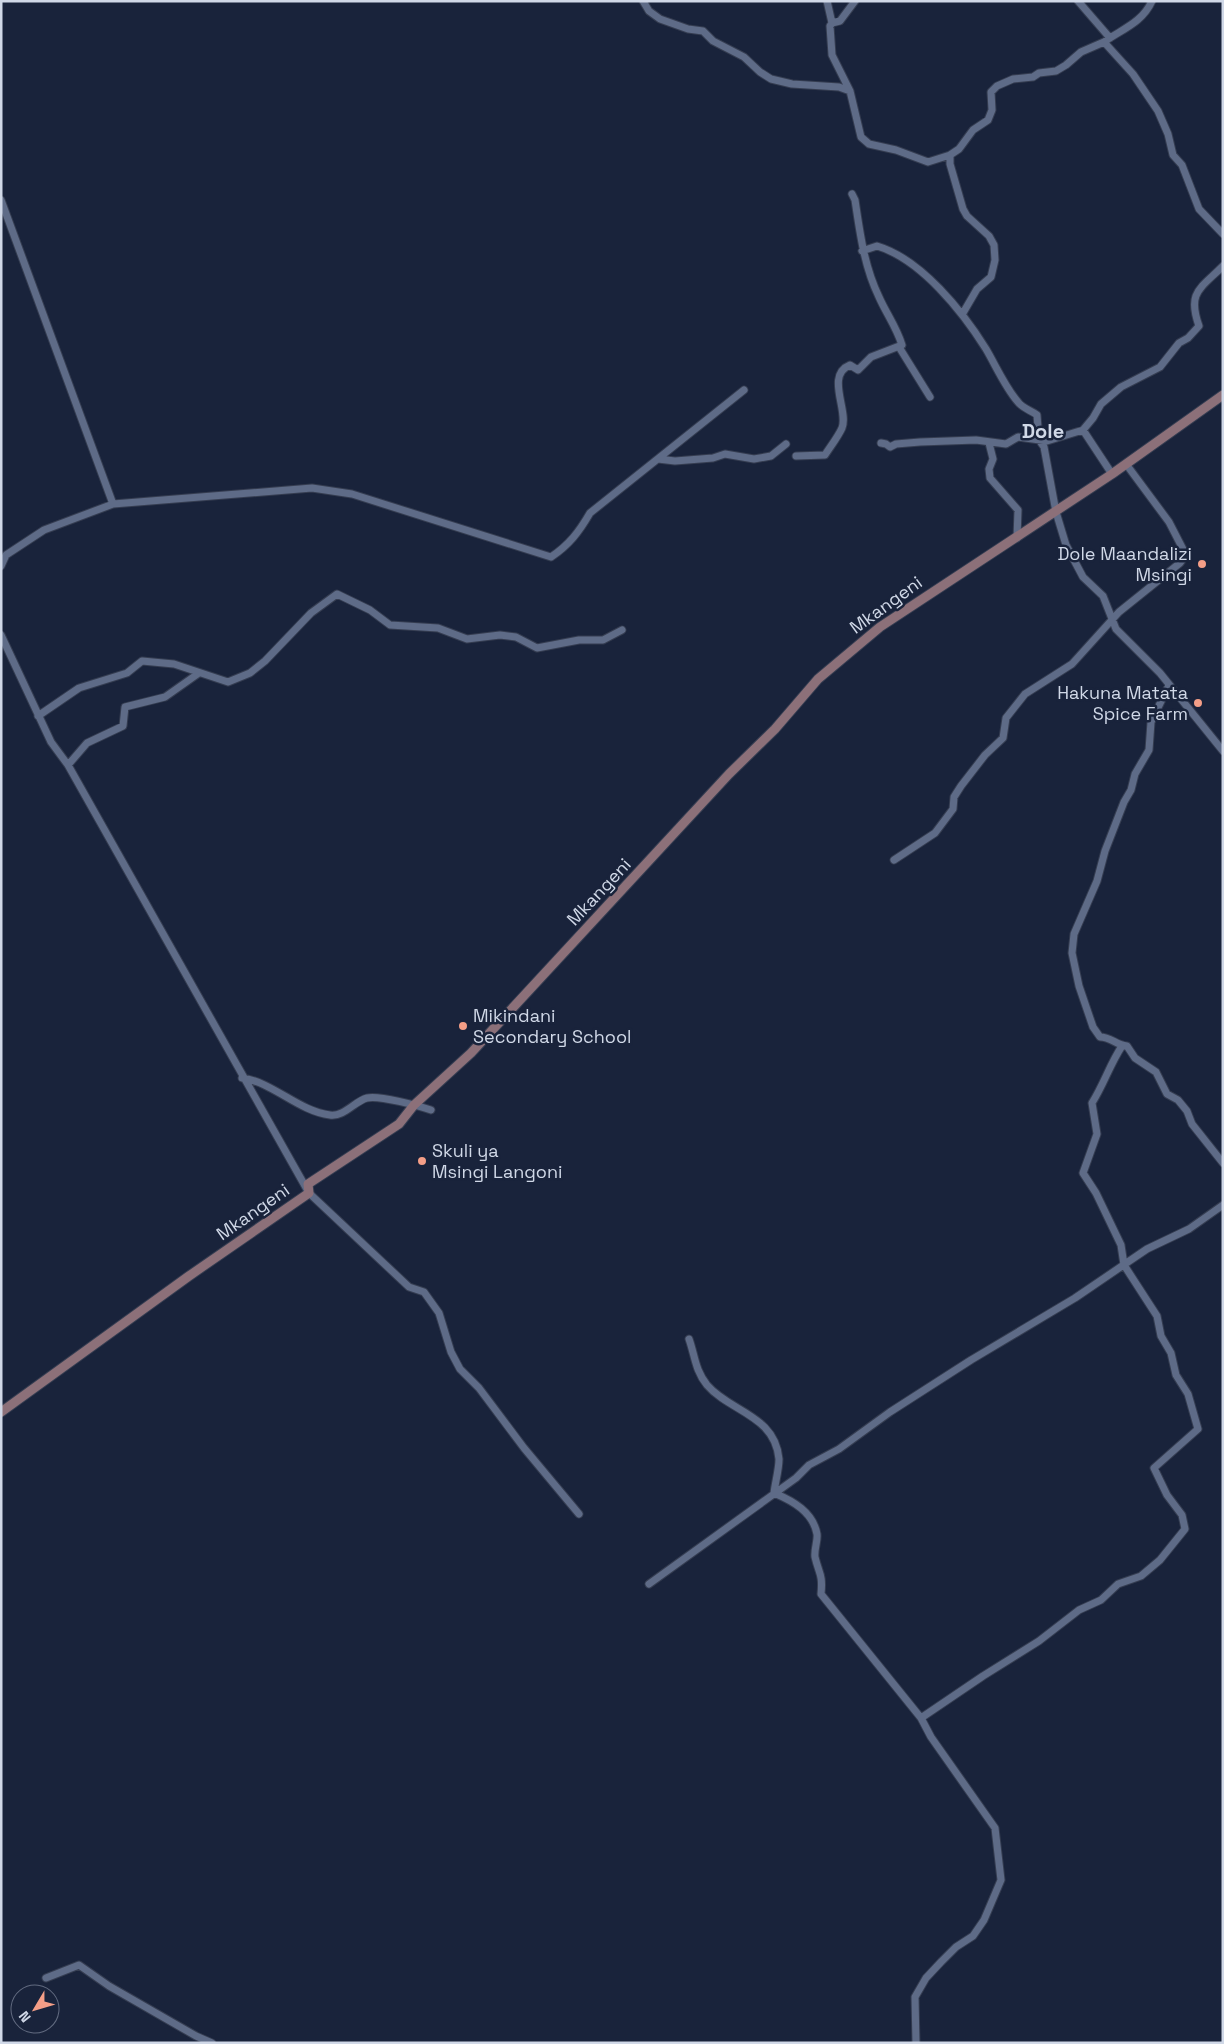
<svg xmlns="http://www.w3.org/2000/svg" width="1224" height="2044" font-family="'Space Grotesk',sans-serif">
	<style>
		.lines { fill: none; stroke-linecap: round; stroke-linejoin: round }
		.street-casing { stroke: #353d51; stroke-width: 9 }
		.secondary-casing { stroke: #353d51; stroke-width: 11 }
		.street { stroke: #5e6b87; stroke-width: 7 }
		.secondary { stroke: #8c7079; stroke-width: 9 }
		.poi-dot { fill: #f49e87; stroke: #19233b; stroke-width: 2 }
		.labels { text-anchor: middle; stroke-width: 5; stroke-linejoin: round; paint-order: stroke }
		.poi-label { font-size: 18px; fill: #d0d8e7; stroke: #19233b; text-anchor: end }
		.street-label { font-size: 18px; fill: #d0d8e7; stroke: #19233b }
		.quarter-label { font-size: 20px; font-weight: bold; fill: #d0d8e7; stroke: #19233b }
	</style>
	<rect width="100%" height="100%" fill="#19233b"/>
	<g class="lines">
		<defs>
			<path id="street" d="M643,1l6,10 11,8 28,10 15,2 10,10 31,16 16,15 11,7 21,5 47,3 11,4 11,46 8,7 27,6 32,12 22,-7
				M827,1l5,22 -2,3 2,29 18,36
				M1078,1l32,37
				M1152,1c-10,22 -30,28 -48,41l29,32 25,37 10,23 5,21 9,10 17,44 24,25
				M832,23l8,-2 15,-20
				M1,200l112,304 199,-16 40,6 199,63c18,-12 28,-25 39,-44l154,-123
				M862,251l15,-5c44,13 86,66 109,103 10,17 19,38 32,53 5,7 13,8 19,13l2,25 5,7 12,65 10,33 17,32 20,19 13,33 44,44 63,78
				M963,313l14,-24 14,-12 4,-17 -1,-15 -5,-9 -22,-20 -4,-7 -13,-45v-9l9,-6 14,-19 15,-10 4,-10 -1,-18 6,-6 16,-7 20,-2 6,-4 17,-2 10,-6 15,-13 23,-10
				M899,347l31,50
				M1083,430l10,-12 8,-14 20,-17 39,-20 19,-24 9,-5 11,-12c-12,-34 1,-37 24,-60
				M881,443l5,1 4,3 6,-3 24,-2 56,-2 30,4 12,-7 29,4 36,-11 29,44
				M989,443l4,16 -4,10 1,9 28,32 -1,28
				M796,456l29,-1c5,-8 13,-18 17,-27 7,-17 -17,-53 8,-63l8,5 13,-13 31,-12c-6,-19 -15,-30 -23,-48 -15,-31 -19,-64 -24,-97l-3,-6
				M658,459l17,2 38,-3 12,-4 29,5 17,-3 15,-12
				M1,566l5,-11 38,-25 69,-26
				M1,635l50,107 17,23 241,428 100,94 15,5 15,21 12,39 9,17 19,19 45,60 55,66
				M1169,685l-18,37 -2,28 -14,24 -4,16 -7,12 -19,49 -8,30 -23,53 -2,19 7,33 14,41 7,10c11,0 16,8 27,9l8,12 21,14 11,22 11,6 9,11 5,13 31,39
				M38,716l41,-28 48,-15 15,-12 32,3 54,18 22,-9 15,-12 46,-48 26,-19 33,16 20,15 48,3 29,11 33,-4 16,2 21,11 42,-8h24l19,-10
				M68,765l19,-22 36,-17 2,-19 40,-10 34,-24
				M894,860l41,-27 18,-24 1,-12 7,-11 24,-31 18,-17 3,-20 19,-24 47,-30 47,-52 61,-49 6,-8 -17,-33 -43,-58
				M242,1078c31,4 56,33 88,37 14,2 25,-14 37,-17 12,-3 52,8 64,12
				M689,1339c6,17 6,31 18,46 23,27 68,30 72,74 0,11 -4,24 -5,34 19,8 39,19 43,41 1,7 -3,15 -2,23 4,17 8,17 6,37l100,124 10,19 64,91 6,52 -17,40 -11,16 -17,11 -15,15 -15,16 -11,19 1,46
				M649,1584l147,-106 13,-13 30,-16 51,-37 81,-52 104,-62 72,-49 42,-20 34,-24
				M921,1718l62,-42 56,-35 40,-31 22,-10 17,-16 23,-8 19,-16 25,-31 -3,-14 -15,-20 -13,-27 44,-39 -10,-35 -12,-19 -5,-22 -10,-17 -4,-20 -33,-51 -3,-20 -25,-52 -13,-20 14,-39 -5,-31c12,-19 18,-39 30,-57
				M46,1978l33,-13 30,21 87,50 16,7"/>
			<path id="secondary" d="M1,1412l188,-136 120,-83 -1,-9 91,-60 15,-19 57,-52 258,-279 46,-45 43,-50 62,-52 232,-153 111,-79"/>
		</defs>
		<use href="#street" class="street-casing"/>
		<use href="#secondary" class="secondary-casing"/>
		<use href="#street" class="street"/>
		<use href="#secondary" class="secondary"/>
	</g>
	<g class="poi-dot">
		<circle cx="1202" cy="564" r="5"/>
		<circle cx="1198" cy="703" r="5"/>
		<circle cx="463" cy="1026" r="5"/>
		<circle cx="422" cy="1161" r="5"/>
	</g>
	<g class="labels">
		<g class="poi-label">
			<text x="1192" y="560">Dole Maandalizi<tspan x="1192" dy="21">Msingi</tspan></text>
			<text x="1188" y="699">Hakuna Matata<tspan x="1188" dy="21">Spice Farm</tspan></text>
			<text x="473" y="1022" text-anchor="start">Mikindani<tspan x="473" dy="21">Secondary School</tspan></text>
			<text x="432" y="1157" text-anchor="start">Skuli ya<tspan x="432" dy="21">Msingi Langoni</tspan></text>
		</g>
		<g class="street-label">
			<text transform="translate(886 605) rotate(-36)" y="6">Mkangeni</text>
			<text transform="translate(599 892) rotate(-47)" y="6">Mkangeni</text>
			<text transform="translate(253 1212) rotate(-35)" y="6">Mkangeni</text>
		</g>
		<g class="quarter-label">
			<text x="1043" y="438">Dole</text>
		</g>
	</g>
	<rect width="1224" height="2044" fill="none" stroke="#d0d8e7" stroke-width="5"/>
	<g transform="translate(35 2009) rotate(232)"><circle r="24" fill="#19233b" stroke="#626b80"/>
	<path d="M0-4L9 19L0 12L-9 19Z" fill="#f49e87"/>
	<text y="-8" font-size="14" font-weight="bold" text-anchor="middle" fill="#d0d8e7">N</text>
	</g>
</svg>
